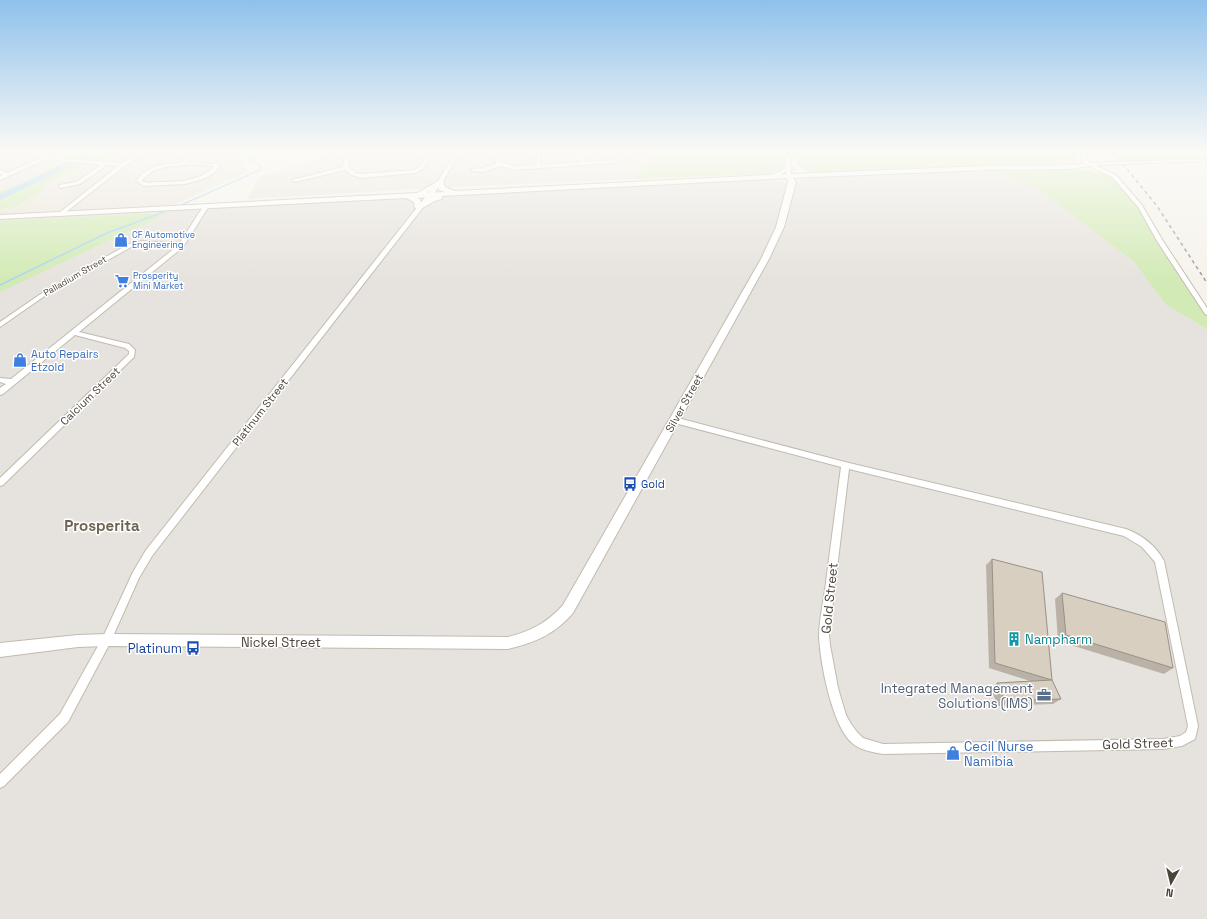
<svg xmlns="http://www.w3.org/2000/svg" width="1207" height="919" font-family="'Space Grotesk',sans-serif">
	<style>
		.residential { fill: #eae5da }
		.industrial { fill: #e6e2dd }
		.green { fill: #d2eab5 }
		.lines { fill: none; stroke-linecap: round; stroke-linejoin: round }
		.stream { stroke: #a9d4f2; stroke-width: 1.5 }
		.river { fill: #a9d4f2; fill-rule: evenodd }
		.minor-casing { stroke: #c2bbae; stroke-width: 2 }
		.tertiary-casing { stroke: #c2bbae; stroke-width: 2 }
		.minor { fill: #fff; fill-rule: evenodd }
		.tertiary { fill: #fff; fill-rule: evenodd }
		.rail { stroke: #9a9a9a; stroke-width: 1.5; stroke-dasharray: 3.5 3.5; stroke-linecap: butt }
		.wall { fill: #bab2a6 }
		.building { fill: #d8cfc1; stroke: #979187 }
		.labels { text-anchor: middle; stroke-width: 3; stroke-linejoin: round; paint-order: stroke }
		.far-shop-label { font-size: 9px; fill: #366cbe; stroke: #fff; text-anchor: start }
		.far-street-label { font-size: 9px; fill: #4b4439; stroke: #fff }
		.shop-label { font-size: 11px; fill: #366cbe; stroke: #fff; text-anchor: start }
		.street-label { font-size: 11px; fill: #4b4439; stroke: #fff }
		.transit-label { font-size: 11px; fill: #164399; stroke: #fff; text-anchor: start }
		.near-street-label { font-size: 13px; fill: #4b4439; stroke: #fff }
		.near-culture-label { font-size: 13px; fill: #0d838f; stroke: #fff; text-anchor: start }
		.near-transit-label { font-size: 13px; fill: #164399; stroke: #fff; text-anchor: end }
		.near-service-label { font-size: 13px; fill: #4e5e75; stroke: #fff; text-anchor: end }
		.near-shop-label { font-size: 13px; fill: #366cbe; stroke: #fff; text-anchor: start }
		.district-label { font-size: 15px; font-weight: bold; fill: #6e6250; stroke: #fff }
	</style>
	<rect width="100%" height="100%" fill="#f6f3ec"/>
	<path class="residential" d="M0,153h36l10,4 18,3 -49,26 -15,5z
		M115,153h125l7,19 -80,36 -167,9v-8l15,-2 22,-19 41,-21z
		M333,153h326l-24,26 -185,8 -203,12 12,-22z"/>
	<path class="industrial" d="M987,170l21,5 29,12 97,75 32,43 41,24v590h-1207v-702l407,-21 10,4 17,-1 22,-6 308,-16 17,4 7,4 20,-8z"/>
	<path class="green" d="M81,153h34l-37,14 -39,21 6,1 -30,18 -15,2v-18l15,-5z
		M659,153h419l-2,9 -264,11c-10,-3 -16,-7 -18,-18h-9v10l-11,7 -9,2 -130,5z
		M1119,153h88v7l-80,3z
		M987,170h101l15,4 18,8 19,24 67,107v16l-41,-24 -32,-43 -97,-74 -29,-13z
		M168,213l-168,79v-71z"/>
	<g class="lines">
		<path class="stream" d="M181,205l79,-35 1,-4 -10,-5v-8
			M0,285l107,-52 57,-21"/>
		<path class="river" d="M88,153h9l-9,6h-6v-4z
			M68,162h3l4,2 -75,36v-6z"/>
		<defs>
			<path id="minor" d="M34,153h5l16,5 67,5 20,-10h5l-22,13 -64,50 -3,-2 1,-1 59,-47 -11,-1 -27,19 -19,4 -2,-1v-2l17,-3 25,-17 -54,-6 -47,21v-4l3,-1 -3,-1v-4l7,3 35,-16z
				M189,153h4l-7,9 30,2 2,1 1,3 -8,7 -8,4 -18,5 -41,2 -8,-5c12,-16 27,-17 45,-18zM210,165l4,1 -1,2c-15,13 -33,14 -53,14 -6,0 -13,2 -18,-1 13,-19 48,-16 68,-16z
				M354,153h4l-10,8 1,6 7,6 5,1 53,-4 5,-3 10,-14h4l-10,16 -8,4 -54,5 -9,-3 -7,-5 -50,12 -3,-2 51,-13 1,-7z
				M455,153h4l-17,30 -290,373 -13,22 -29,65 -42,79 -64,64 -4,2v-14l60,-60 43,-77 30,-65 13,-22 292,-369z
				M497,153h4l-2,3 1,6 14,4 22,-1 1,-12h4v12l39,-3 -1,-9h4l2,9 30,-2 9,-7h5l-11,9 -8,1 -96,7 -13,-4 -18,6 -11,-1v-2l11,-1 13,-4 -1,-8z
				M1083,153h4l-1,4 2,5 2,1 117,-4v2l-112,4 21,10 26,30 21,36 44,67v7l-2,-1 -48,-73 -19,-34 -26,-30 -23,-11 -21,3 -83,1 -196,8 -3,-2v-5c-5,4 -16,9 -22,6l15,-5 7,-6v-9l2,-1 2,1 1,10 3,2 -3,1v4l194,-8 83,-1 16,-1 -2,-7z
				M204,205l5,1 -26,41 -104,85 50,12 6,6 -1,7 -131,128 -3,1v-8l129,-124v-3l-4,-3 -50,-13 -72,59 -3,1v-7l6,-4 -6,-2v-4l11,1 165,-132 -33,-2 -10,1 -84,47 -49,34v-5l45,-31 84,-47 14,-3 36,3z
				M674,417l171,45 281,67c16,6 30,17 38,32l34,165 -3,13 -13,7 -19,3 -280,5c-11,-2 -23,-4 -31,-11 -20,-17 -32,-81 -33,-107 0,-17 5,-36 7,-54 5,-38 10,-77 15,-115l-170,-45 -1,-2 1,-2zM849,469l275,67 18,11 13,15 33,164 -2,6 -6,4 -17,3 -280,5 -20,-6 -6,-6 -6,-8 -5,-9 -8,-27 -8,-43 -1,-10z"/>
			<path id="tertiary" d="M789,174l2,1 5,7 -12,45 -15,32 -196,354c-18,21 -39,30 -65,36l-401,-3 -29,1 -78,10v-14l78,-8 29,-1 401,3c23,-6 39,-14 55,-32l198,-346 15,-32 12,-45 -1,-4 -345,18v3l-7,2 -16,9 -4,-2 -1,-6 -8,-4 -406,21v-4l417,-22 23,-13h3l2,7 10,4zM438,186l1,4 6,2 -18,1zM429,197l-8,6 -1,-4 -4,-1 16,-1z"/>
		</defs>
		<use href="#minor" class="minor-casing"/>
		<use href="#tertiary" class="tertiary-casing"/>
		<use href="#minor" class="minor"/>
		<use href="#tertiary" class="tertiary"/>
		<path class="rail" d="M1114,153l43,53 50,77"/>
	</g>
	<path class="wall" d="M992,559l69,140 -8,5 -55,2 -7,-17 6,-6 33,-2 -41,-13 -3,-103z
		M1062,593l111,75 -9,6 -106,-33 -3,-42z"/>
	<path class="building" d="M992,559l50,13 10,108 -57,-17z
		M1062,593l103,29 8,46 -107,-33z
		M1052,680l9,19 -56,2 -8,-18z"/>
	<linearGradient id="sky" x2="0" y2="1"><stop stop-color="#8fc1ec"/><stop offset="0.54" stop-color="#fbfaf6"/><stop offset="1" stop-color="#fbfaf6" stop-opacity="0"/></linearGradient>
	<rect width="1207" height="281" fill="url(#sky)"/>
	<defs>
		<symbol id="shop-bare" viewBox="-9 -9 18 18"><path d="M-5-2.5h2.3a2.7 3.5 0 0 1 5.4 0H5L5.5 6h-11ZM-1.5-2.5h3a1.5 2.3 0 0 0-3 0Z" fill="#3f7fe0" stroke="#fff" stroke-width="2.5" paint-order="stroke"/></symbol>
		<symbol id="supermarket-bare" viewBox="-9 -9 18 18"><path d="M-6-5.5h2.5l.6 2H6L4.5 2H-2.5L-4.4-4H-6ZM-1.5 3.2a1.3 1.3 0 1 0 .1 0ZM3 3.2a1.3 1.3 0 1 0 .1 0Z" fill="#3f7fe0" stroke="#fff" stroke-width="2.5" paint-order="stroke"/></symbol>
		<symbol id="bus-bare" viewBox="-9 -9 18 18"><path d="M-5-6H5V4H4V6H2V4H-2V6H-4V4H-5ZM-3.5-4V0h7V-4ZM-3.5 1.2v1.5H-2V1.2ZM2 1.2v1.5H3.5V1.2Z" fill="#1a4fb4" stroke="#fff" stroke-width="2.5" paint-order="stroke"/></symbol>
		<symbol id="building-bare" viewBox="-9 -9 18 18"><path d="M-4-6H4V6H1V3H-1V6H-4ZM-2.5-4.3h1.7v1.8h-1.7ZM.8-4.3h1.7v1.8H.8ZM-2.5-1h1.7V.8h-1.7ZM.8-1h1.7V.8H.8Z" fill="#0f9aa8" stroke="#fff" stroke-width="2.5" paint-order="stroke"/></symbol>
		<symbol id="office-bare" viewBox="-9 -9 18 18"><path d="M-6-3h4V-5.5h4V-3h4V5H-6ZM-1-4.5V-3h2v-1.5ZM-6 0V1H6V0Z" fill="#5c6f8a" stroke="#fff" stroke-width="2.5" paint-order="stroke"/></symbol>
	</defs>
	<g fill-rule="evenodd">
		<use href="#shop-bare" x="111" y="230" width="20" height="20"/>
		<use href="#supermarket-bare" x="112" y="271" width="20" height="20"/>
		<use href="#shop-bare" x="10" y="350" width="20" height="20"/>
		<use href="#bus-bare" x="620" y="474" width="20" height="20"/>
		<use href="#building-bare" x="1004" y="629" width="20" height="20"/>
		<use href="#bus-bare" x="183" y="638" width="20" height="20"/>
		<use href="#office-bare" x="1034" y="685" width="20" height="20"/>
		<use href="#shop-bare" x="943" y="743" width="20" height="20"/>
	</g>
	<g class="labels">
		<g class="far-shop-label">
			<text x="132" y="238">CF Automotive<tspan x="132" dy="10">Engineering</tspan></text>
			<text x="133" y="279">Prosperity<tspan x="133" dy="10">Mini Market</tspan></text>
		</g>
		<g class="far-street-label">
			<text transform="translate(75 276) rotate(-30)" y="3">Palladium Street</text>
		</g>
		<g class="shop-label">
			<text x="31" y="358">Auto Repairs<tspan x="31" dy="13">Etzold</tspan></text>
		</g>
		<g class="street-label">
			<text transform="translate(90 396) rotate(-44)" y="4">Calcium Street</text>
			<text transform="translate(684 403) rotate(-61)" y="4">Silver Street</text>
			<text transform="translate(260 412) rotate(-52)" y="4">Platinum Street</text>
		</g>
		<g class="transit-label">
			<text x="641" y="488">Gold</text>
		</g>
		<g class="near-street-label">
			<text transform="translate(829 598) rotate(-84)" y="5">Gold Street</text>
			<text x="281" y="647">Nickel Street</text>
			<text transform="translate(1138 743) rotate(-2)" y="5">Gold Street</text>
		</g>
		<g class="near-culture-label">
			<text x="1025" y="644">Nampharm</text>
		</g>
		<g class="near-transit-label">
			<text x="182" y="653">Platinum</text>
		</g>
		<g class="near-service-label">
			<text x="1033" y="693">Integrated Management<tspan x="1033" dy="15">Solutions (IMS)</tspan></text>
		</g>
		<g class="near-shop-label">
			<text x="964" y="751">Cecil Nurse<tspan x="964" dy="15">Namibia</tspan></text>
		</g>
		<g class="district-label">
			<text x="102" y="531">Prosperita</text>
		</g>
	</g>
	<g transform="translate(1171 883) rotate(188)" stroke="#ffffff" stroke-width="3" paint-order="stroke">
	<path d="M0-3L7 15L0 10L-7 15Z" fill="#4b4439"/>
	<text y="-6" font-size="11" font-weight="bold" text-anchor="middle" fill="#4b4439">N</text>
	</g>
</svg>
